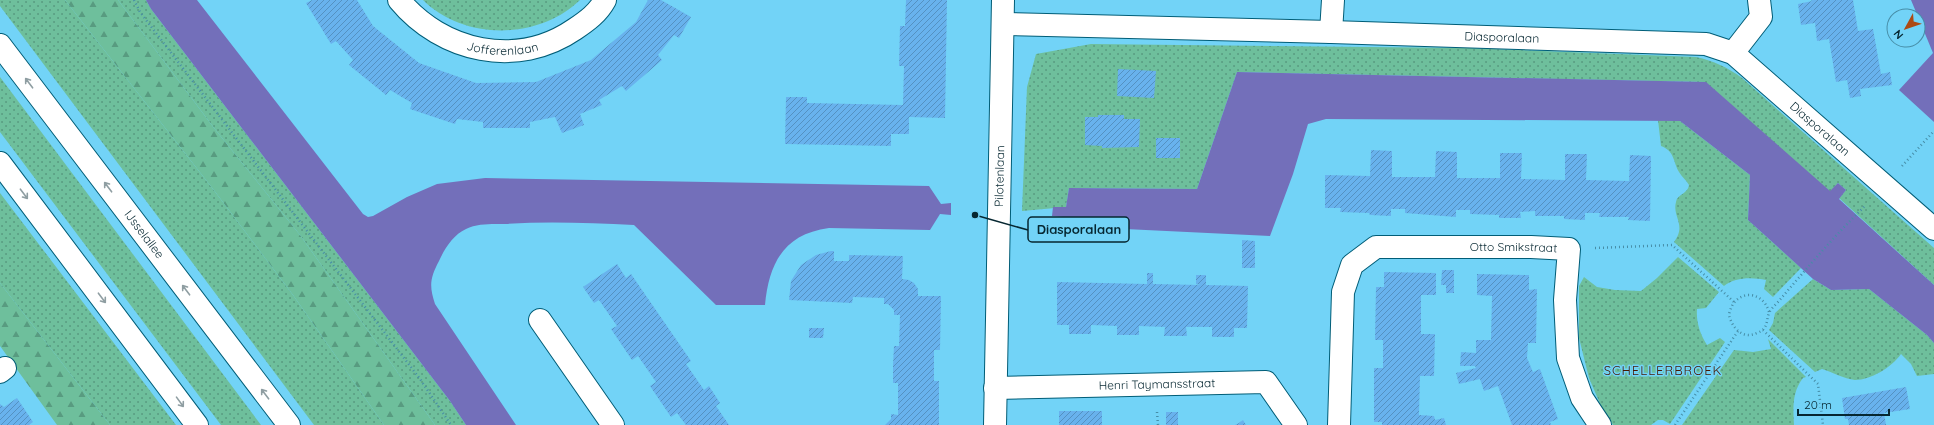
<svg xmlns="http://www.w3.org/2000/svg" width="1934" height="425" font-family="Quicksand,sans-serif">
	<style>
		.grass { fill: url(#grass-dots) }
		.forest { fill: url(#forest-firs) }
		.water { fill: #736fba }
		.building { fill: url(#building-hatch) }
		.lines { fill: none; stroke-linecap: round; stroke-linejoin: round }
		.minor-casing { stroke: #015d77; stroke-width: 24 }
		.major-casing { stroke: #015d77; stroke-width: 24 }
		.path { stroke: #468da7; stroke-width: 2.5; stroke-dasharray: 1 3; stroke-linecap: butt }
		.minor { stroke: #fff; stroke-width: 22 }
		.major { stroke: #fff; stroke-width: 22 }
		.oneway { stroke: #8f9ea2 }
		.labels { text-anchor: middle; stroke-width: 3; stroke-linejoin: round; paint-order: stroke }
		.street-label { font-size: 12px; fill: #062731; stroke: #72d3f7 }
		.neighbourhood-label { font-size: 13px; letter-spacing: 1px; fill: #471801; stroke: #72d3f7 }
		.leader { fill: none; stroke: #062731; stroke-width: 1.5 }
		.callout-dot { fill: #062731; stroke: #72d3f7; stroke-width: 1.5 }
		.callout { fill: #72d3f7; stroke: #062731; stroke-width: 1.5 }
		.callout-label { font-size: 13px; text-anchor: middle; font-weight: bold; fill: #062731 }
	</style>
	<defs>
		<pattern id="grass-dots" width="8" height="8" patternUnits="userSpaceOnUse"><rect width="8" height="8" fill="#6ebf9c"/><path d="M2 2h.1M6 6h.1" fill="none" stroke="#589b80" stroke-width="1.8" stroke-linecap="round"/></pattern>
		<pattern id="forest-firs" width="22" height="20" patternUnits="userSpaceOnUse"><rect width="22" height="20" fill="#6ebf9c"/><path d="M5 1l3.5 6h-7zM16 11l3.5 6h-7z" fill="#589b80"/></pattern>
		<pattern id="building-hatch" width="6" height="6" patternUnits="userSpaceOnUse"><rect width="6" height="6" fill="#68b2ed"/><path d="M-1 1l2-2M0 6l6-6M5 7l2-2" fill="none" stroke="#5491c1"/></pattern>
	</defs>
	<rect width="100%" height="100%" fill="#72d3f7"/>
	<path class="grass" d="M0,0h65l148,189 80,106 91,130h-70l-314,-419z
		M118,0h28l5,9 299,392 16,24h-31l-135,-190 -86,-107z
		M423,0h157c-41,40 -116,41 -157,0z
		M1091,44l378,4 227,9c18,4 31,10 46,21l192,170v37l-95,-87 7,-8 -8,-7 -8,9 -125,-110 -468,-10 -40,117 -128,-1 -3,19 -44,4 5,-124 9,-33z
		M0,77l261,348h-40l-221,-293z
		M1658,120l22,1 70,54 -2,45 53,48 -28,29 -9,-8 2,-9c-14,-3 -31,-3 -42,6l-50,-44c13,-17 -2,-25 2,-40 1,-8 12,-8 13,-17 -3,-5 -7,-8 -10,-13 -6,-10 -4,-21 -18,-26z
		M0,193l176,232h-66l-110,-142z
		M1678,257l41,35 -13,16 -9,1c-1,13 3,25 10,36l13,-7 5,4 -55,82 -7,-4h-5l-7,5h-38l-12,-19 -12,-28 -10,-40v-52l5,-9 13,10 18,3 26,1 16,-13z
		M1813,279l18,11 38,-1 58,46 7,8v31l-17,2 -6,-12 -10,-10c-9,13 -30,26 -46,26 -11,-1 -23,-8 -33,-11l-7,3 -46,-42 4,-7 2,-10z
		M1768,339l38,38 -3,1c-11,14 -10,30 -9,47h-112l52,-75 19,2 18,-3z"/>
	<path class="forest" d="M65,0h53l96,128 86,107 135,190h-51l-91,-130 -80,-106z
		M0,283l110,142h-53l-57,-79z"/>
	<path class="water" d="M146,0h51l166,214 5,3 5,-1 34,-19 30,-13 48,-6 444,8 12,18 10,-1v12l-11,-1 -10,16 -101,-2c-45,6 -60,35 -64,77h-49l-82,-80c-43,-2 -86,-4 -129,-1 -12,0 -27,-1 -39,5 -13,6 -21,19 -27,32 -9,17 -10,25 -4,43l81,121h-50l-16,-24 -299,-392z
		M1911,0h23v122l-35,-32 34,-37z
		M1237,72l469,10 124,109 8,-8 8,7 -7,9 95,86v58l-7,-8 -58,-46 -38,1 -18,-11 -65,-59 2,-45 -70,-54 -354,-2 -18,5 -15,50 -23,62 -207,-10v-9l-11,-1 1,-9h13l3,-19 128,1z"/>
	<path class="building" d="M312,0h45l16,26 46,37 57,20 60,-1 55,-22 45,-38 12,-22h13l30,17 -12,21 -5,-3 -16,20 4,5 -36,31 -4,-5 -23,14 3,5 -22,9 4,11 -22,8 -7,-16 -25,5v6h-47v-6l-26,-3 -2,5 -45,-15 2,-6 -22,-13 -4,5 -37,-30 4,-5 -17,-19 -5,3 -25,-41z
		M906,0h41l-2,118 -36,-1v17h-18v12l-106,-2 1,-47h21v6l96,2 1,-39h-5l1,-40h5z
		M1811,0h42l5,31 15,-2 8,45 9,-2 2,13 -32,4 1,7 -11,2 -3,-18 -11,2 -7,-43 -12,2 -2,-18 -14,2 -3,-21 14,-3z
		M1118,69l38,2 -2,27 -37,-2z
		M1098,115h26v4h16l-1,28 -37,1v-2l-17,-1v-28h13z
		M1156,138h24v20h-24z
		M1371,150l21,1v26h43l1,-26 21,1v26h43v-25h22l-1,26 44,1v-26h22l-1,26 43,1 1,-26 21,1 -1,65 -22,-1 1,-3h-30l1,-4h-15v7l-21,-1v-3h-29v-5l-15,1 1,6h-22v-3l-29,-1v-4h-14v7l-51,-4v-4h-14v7l-21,-1 -1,-2 -29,-1 1,-4h-16v-33l45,1z
		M1242,240l13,1v27h-13z
		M831,251h3v10h15v-6l54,1 -1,23 7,1 5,3 4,6v7h23l-1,54h-6v31h5v44h-54l6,-6v-5l7,1v-32h-5v-18l1,-19h5l1,-31h-6v-5l-6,-6h-4v-6l-31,-1 -1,6 -63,-3 2,-19 10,-16 15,-10z
		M617,264l9,14 5,-4 60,87 -5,3 18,26 5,-4 11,17 -4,3 13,19h-43l-9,-12 -6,4 -21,-31 6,-4 -18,-26 -6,4 -21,-31 6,-3 -18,-26 -5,3 -11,-16z
		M1442,270h12v23h-8v-8h-5z
		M1384,272l52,1v22h-15v39h14l-1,42h-14l-1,39 15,1 1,4 9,-2 2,7h-64v-3h-8v-54h9v-28h-8l1,-53h8z
		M1147,273h6v11l47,1 -4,-1v-9h10v10l42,1 -1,42h-13v9h-22v-10h-26l1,9h-23l1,-9 -26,-1v9h-22v-9l-26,-1v9h-22v-9h-12v-43l90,2z
		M1477,274l52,1v15l8,-1 -1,54h-8l-1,15 6,14 7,-3 18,50 -8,3 1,3h-39l-14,-39 -14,5 -4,-12 -21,5 -3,-11 20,-5 -1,-2h-15l1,-14 15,1v-13h15l1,-44 -15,-1z
		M809,328h15l-1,10h-14z
		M1906,387l4,22 -26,4 2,12h-37l-1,-6h-3l-3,-21z
		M17,398l16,24 -4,3h-29v-21l4,3z
		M1059,411h43v14h-43z
		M1166,412h12v13h-12z
		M1243,420l3,5h-11l4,-2z"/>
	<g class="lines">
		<defs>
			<g id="minor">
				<path id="s1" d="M399,0c43,52 118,69 176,29 12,-8 23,-16 30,-29"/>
				<path id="s2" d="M1003,24l328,8 375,12 27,9 201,176"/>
				<path d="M1331,32l2,-32"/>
				<path d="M1733,53l28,-36 -2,-17"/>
				<path d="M540,320l73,105"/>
				<path d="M0,372l5,-4"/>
				<path id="s3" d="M995,388l271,-6 30,43"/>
				<path id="s4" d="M995,425l8,-425"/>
				<path id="s5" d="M1339,425l4,-133 9,-27 24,-18h155l38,2 -4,51 3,58 14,40 18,27"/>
			</g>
			<g id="major">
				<path id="s6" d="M0,45l289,380"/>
				<path d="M0,163l197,262"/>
			</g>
		</defs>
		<use href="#minor" class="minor-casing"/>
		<use href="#major" class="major-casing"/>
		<path class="path" d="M134,0l6,12 280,367 31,46
			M1902,166l32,-35
			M1595,248l77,-3 62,57
			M1769,312c-7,-24 -36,-22 -40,3 3,13 14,25 28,18 13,-5 8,-13 13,-22 2,-3 5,-6 8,-9 28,-33 57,-67 88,-97
			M1763,330l55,54 5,41
			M1157,412l1,13
			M1675,425l63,-94"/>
		<use href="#minor" class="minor"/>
		<use href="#major" class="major"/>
	</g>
	<defs><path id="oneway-shaft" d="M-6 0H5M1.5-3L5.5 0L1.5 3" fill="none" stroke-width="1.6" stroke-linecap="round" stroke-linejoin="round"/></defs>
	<g class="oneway">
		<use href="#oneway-shaft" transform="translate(29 83) rotate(-127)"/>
		<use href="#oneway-shaft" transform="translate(108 187) rotate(-127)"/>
		<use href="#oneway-shaft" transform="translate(24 194) rotate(53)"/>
		<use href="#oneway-shaft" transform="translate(186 290) rotate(-127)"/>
		<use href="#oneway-shaft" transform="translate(102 298) rotate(53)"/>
		<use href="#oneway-shaft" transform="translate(265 394) rotate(-127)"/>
		<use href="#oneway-shaft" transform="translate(180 402) rotate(54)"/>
	</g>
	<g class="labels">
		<g class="street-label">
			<text dy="4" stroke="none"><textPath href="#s2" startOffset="499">Diasporalaan</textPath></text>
			<text dy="4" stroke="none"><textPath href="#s1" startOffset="119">Jofferenlaan</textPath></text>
			<text dy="4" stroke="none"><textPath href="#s2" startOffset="847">Diasporalaan</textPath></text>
			<text dy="4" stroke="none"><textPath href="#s4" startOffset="249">Pilotenlaan</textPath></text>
			<text dy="4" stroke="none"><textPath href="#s6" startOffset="238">IJsselallee</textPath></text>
			<text dy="4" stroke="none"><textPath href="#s5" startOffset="329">Otto Smikstraat</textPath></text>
			<text dy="4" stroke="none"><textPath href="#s3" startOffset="162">Henri Taymansstraat</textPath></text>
		</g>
		<g class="neighbourhood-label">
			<text x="1663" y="375">SCHELLERBROEK</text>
		</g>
	</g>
	<path class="leader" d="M975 215L1028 230"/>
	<circle class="callout-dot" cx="975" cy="215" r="4"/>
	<rect class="callout" x="1028" y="217" width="101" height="25" rx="4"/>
	<g class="callout-label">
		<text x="1079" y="234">Diasporalaan</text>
	</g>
	<g transform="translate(1906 28) rotate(230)"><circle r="19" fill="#72d3f7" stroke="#478ea8"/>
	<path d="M0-3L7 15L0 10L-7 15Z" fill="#ad4a13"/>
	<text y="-6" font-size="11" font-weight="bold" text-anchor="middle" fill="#062731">N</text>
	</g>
	<path d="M1798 409v6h91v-6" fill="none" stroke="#062731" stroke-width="2"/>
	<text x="1804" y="409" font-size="12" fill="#062731" stroke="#72d3f7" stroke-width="3" paint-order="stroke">20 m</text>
</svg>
